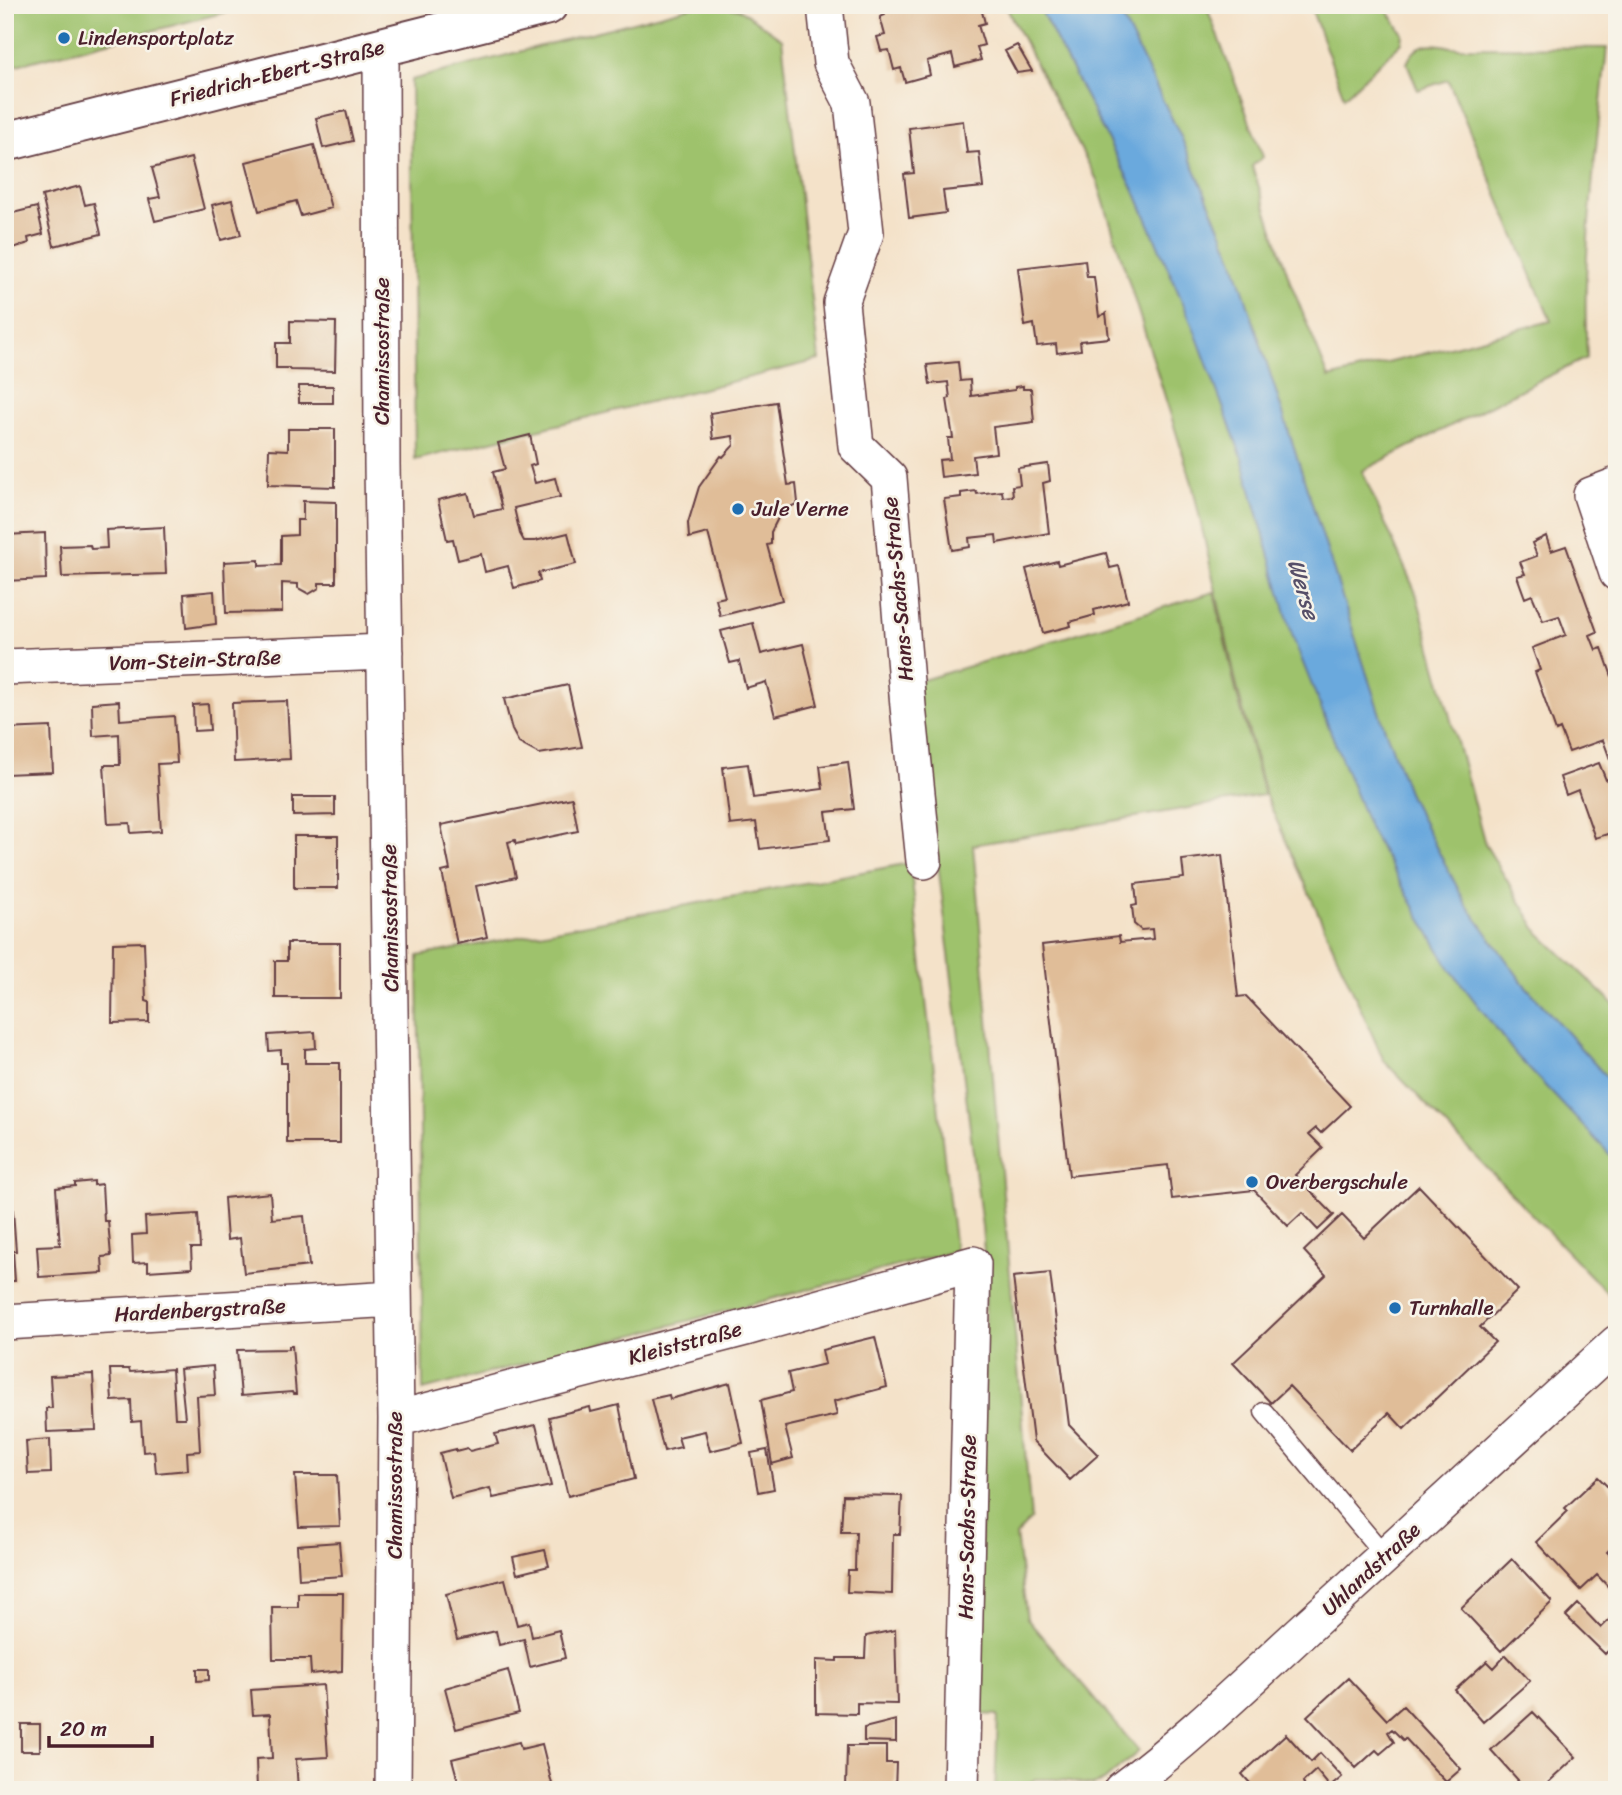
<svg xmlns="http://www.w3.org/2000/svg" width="1622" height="1795" font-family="Sriracha,sans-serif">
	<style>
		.green { fill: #9ec26c; stroke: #74704c; stroke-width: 2 }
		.water { fill: #6ba9dd; stroke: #5a6484; stroke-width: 2 }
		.building { fill: #e0bd98 }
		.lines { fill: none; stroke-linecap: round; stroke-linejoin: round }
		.lane-casing { stroke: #643c43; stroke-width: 21 }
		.street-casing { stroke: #643c43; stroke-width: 38 }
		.secondary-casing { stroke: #643c43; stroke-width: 42 }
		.lane { stroke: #fff; stroke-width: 18 }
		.street { stroke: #fff; stroke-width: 35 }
		.secondary { stroke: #fff; stroke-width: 38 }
		.poi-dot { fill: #1f6fb2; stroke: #f7f3e8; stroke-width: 2.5 }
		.labels { text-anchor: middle; stroke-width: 5; stroke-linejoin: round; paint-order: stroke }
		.poi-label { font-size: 21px; fill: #4a1f2b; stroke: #f7f3e8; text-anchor: start }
		.street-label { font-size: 21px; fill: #4a1f2b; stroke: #f7f3e8 }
		.water-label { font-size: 23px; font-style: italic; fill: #564f69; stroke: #f7f3e8 }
	</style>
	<rect width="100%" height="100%" fill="#f7f3e8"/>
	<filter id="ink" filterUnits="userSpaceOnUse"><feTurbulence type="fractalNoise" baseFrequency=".0143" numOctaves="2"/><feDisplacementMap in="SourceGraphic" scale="14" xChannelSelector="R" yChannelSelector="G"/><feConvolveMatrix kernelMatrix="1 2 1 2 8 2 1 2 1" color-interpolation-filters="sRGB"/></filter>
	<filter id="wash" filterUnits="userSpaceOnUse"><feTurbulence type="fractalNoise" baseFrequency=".00686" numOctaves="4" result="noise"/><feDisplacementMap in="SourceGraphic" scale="28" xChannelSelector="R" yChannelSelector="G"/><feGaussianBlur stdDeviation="1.57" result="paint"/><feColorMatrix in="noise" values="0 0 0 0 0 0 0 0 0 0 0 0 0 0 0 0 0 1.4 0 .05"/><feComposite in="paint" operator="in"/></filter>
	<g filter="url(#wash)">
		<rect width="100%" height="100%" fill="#f4e2c9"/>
		<path class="green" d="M5,5h249l-249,63z
			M698,5l41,4 43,30 37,321 -404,100 -4,-380z
			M1005,5h201l57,152 -11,9 39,118 38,94 222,-57 -103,-241 -30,10 -11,-27c9,-21 24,-21 44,-16l156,1c-11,102 -26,207 -20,310l-51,24 -174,89 54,122 69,251 54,89 78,74v296l-233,-242 -119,-267 -27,-103 -46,-208 -95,-303z
			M1310,5h74l19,29 -1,8 -58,55z
			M1214,592l22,99 28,104 -291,50 58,674 -15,16 11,84 112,132 -35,30 -11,4 -37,-6h-20l-14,11h-27l3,-75 -21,-1 9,-439 -4,-48 -66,-545z
			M910,863l45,388 -532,139 -5,-434z"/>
		<path class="water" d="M1038,5h78l66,134 51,119 149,463 28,76 56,107 57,79 94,106v73l-100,-106 -67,-87 -80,-139 -77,-192 -51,-180 -48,-129 -57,-133z"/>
		<g id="blocks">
			<path class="building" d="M921,5h52l1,5 7,-2 4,15 -7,2 6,20 -7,2 4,13 -26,7 -3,-13 -25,7 3,14 -25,7 -4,-14 -7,2 -5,-20 -8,1 -4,-14 8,-2 -5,-18 5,-2 -1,-3 18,-5 1,4z
				M1017,45l15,26 -15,2 -12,-22z
				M346,111l7,30 -30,7 -7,-30z
				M963,121l4,32 12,-1 4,35 -40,4 3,22 -37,5 -5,-44 10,-1 -5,-45z
				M314,145l17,63 -30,8 -5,-15 -37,10 -13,-49z
				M191,158l13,51 -49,12 -6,-22 11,-2 -8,-29z
				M80,186l5,19 9,-2 7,31 -47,12 -12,-50z
				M232,200l9,35 -20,5 -9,-35z
				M37,207l6,27 -15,4 1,5 -16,5 -8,-33z
				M1085,260l2,17h7l5,40 7,-4 3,25 -29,3 1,9 -24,3 -1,-9 -19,2 -3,-22 -9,2 -7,-58z
				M290,321l46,1 -1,49 -45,-1 -1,-2h-13v-25h14z
				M958,362l2,19 10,-1 1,16 44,-6v-3l8,-1v3h8l3,33 -41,5 3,26 -23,3 2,17 -34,4 -2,-17 11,-1 -2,-21h5l-6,-39 3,-1 -2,-16 -18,2 -3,-19z
				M299,386h34v17h-34z
				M776,402l12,83 8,-1 2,19 -17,9 -10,20v12l-4,1 15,55 -62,16 -4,-17 9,-2 -17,-64 -19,5 -1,-15 11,-36 22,-31 2,1 11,-12 -1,-9 -20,3 -3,-26z
				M288,429h47v58l-67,-2 1,-36 19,1z
				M530,435l6,29 -6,2 5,17 20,-5 5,19 -46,11 6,26 4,7h11l33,-8 8,31 -38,9 2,8 -26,7 -6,-22 -23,6 -4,-18 -23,6 -5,-21 -6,1 -9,-40 30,-7 6,22 28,-6 -9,-37 12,-3 -7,-26z
				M1048,464l2,17 -7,2 6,50 -52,10 -1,-8 -27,3 1,9 -18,3 -8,-51 17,-2v-4l15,-2 1,3 25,-3 1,6 10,-1 -1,-10 8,-1 -2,-17z
				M303,501l33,1v81h-17v5l-10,6 -11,-6v-4l-16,-1v29l-56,1 -2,-51 35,-2v6l22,-1v-29l16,-1v-15h6z
				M164,527l2,47 -104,3 -2,-31 30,-1 1,4 16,-1 -1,-18z
				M45,533l1,46 -41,2v-46z
				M1546,536l5,15 15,-5 31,86 -7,3 6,15 6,-2 15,43v66l-7,2 -7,-19 -34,12 -9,-23 -4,2 -21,-59 5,-2 -8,-22 34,-13 -7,-19 -16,5 -11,-26 -7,3 -8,-22 8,-2 -5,-12 17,-6 -5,-13z
				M1106,553l4,15 9,-2 9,35 -34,9 1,5 -25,7 1,4 -28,7 -17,-64 31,-8 1,4z
				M214,591l2,33 -30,4 -2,-34z
				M753,623l8,31 42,-10 15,61 -43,11 -9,-34 -20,6 -7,-27 -9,2 -9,-32z
				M568,685l14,62 -43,7 -20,-11 -7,-13 -8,-31z
				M119,701l1,19 54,-4 3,47 -20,1 4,67 -30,2 -1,-10 -22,1 -4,-59h16l-1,-31 -26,2 -1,-33z
				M287,701l3,58 -56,3 -2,-59z
				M208,704l2,26 -16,1 -1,-26z
				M51,727l2,45 -48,2v-45z
				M848,762l6,47 -28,3 4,28 -70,9 -4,-27 -26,3 -7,-58 25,-3 5,34 70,-9 -3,-23z
				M1599,763l7,17 11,-4v55l-22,7 -17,-48 -12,5 -6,-18z
				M293,797h42v18l-42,1z
				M572,798l6,33 -62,13 -1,-4 -7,2 8,35 -40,9 11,51 -30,7 -15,-72 8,-2 -9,-45z
				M294,836h44v52h-44z
				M1222,855l16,142 8,-1 104,110 -29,27 -5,-5 -7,6 14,14 -28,27 39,40 -16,15 -16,-17 -14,13 -34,-36 -82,9 -4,-34 -99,11 -27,-231 77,-9 1,6 33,-3 -1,-10 -11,1 -7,-6 -2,-18 5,-1 -2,-21 49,-6 -2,-18z
				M144,942l2,59 3,1v20l-37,1 1,-80z
				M287,943h53v55h-65v-37h12z
				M315,1032l1,16 -11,1v14h35v80h-53v-80h-6v-13l-12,1 -1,-16z
				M94,1181v4l8,-1 2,37h4l3,35 -9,1 1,16 -64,4 -2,-31 23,-1 -4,-57 19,-2v-3z
				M1419,1186l99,104 -38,37 15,15 -91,87 -15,-16 -39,37 -61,-64 -18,17 -38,-40 93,-88 -22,-24 38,-36 22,23z
				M270,1193l2,26 32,-3 5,50 -65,7 -4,-35 -13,2 -3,-42z
				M5,1198h7l4,53h-3l2,30h-10z
				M198,1214l2,34h-9l1,20 -44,3v-9l-15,1 -1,-28 14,-1 -1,-17z
				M1050,1273l19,152 29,30 -28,25 -37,-39 -20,-164z
				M875,1337l12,50 -53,14 3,14 -52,12 8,31 -21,6 -11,-64 31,-8 -4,-19 37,-9 -3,-14z
				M289,1346h3l4,48h-3l-1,-2 -51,4 -4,-46 52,-1z
				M213,1366l2,29 -18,1 3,55 -13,1 1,18 -32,3 -2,-22 -11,1 -2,-31 -9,1 -1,-22 -19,1 -2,-32h19l1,3 42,-3 3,49h10l-5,-49z
				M93,1374l3,56 -49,2 -1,-24h6l-2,-32z
				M730,1383l13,60 -33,8 -5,-20 -27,6 3,10 -17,4 -13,-52 18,-4 1,4z
				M619,1405l15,74 -66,17 -19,-79 41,-10 1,5z
				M536,1425l15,61 -58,12 -3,-10 -39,10 -11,-45 16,-4v2l11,-3 3,3 28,-7 -3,-10z
				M50,1439l1,34 -23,1 -2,-33z
				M767,1450l7,39 -16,3 -7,-39z
				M295,1475h42l3,51 -41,1z
				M1598,1477l19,19v46l-10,10 10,10v34l-20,-21 -16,15 -45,-48 32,-31 -3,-3z
				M843,1495l59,1 -2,38h-7l-1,60 -45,-2 1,-22h7l1,-38h-15z
				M339,1542l3,34 -43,3 -2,-34z
				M545,1550l4,16 -32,8 -4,-17z
				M1512,1559l40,43 -51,49 -40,-43z
				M505,1579l12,46 12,-3 3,15 27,-7 6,28 -35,9 -6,-28 -25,6 -3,-14 -39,9 -11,-46z
				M298,1593h45l-1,78 -31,3 -1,-15h-37l-1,-52h26z
				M1578,1604l23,24 16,-16v30l-12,12 -39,-38z
				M895,1630l2,74 -40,-1v11l-41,-1v-53l21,1v-3h28l1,-22z
				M1506,1655l24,26 -47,41 -28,-32 32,-29 7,7z
				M197,1669h12v11l-12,1z
				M508,1670l11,43 -63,16 -11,-41z
				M1348,1678l39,42 16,-14 58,63 -15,13 -41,-44 -2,2 -11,-11 -4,3 6,10 -14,12 -4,-4 -20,18 -49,-52z
				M323,1685l5,72 -32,2 2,31h-41l-1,-31 16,-1 -2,-44 -17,1 -2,-25z
				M1533,1712l43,45 -36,33h-13l-36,-40z
				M896,1720v22l-32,-1v-13z
				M21,1724h19v27h-19z
				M1286,1734l25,28 9,-9 22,24 -12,10 -14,-17 -13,12 3,8h-50l-14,-16z
				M519,1742l2,7 21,-5 10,40 -19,6h-59l-1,-5 -13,3 -8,-29z
				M847,1746h39v17h10l-1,27h-49z"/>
		</g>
	</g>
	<g filter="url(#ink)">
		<use href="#blocks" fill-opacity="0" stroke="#643c43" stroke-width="2"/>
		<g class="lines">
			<defs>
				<path id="lane" d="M1264,1412l121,144"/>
				<path id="street" d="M825,5l6,58 21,40 14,130 -25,70 15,143 33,32 19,228 16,155
					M381,47l1,417 14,955 -3,371
					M1617,485l-26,10 26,78
					M5,667l380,-15
					M5,1322l389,-23
					M396,1419l349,-91 228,-64 -12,526
					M1121,1790c70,-52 131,-113 195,-171 100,-92 200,-184 301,-276"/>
				<path id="secondary" d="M5,142l543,-137"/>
			</defs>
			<use href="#lane" class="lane-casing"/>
			<use href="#street" class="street-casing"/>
			<use href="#secondary" class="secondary-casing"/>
			<use href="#lane" class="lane"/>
			<use href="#street" class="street"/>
			<use href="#secondary" class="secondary"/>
		</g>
	</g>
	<g class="poi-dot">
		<circle cx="64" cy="38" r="7"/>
		<circle cx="738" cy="509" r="7"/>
		<circle cx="1252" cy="1182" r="7"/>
		<circle cx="1395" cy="1308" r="7"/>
	</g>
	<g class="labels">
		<g class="poi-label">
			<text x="78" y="45">Lindensportplatz</text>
			<text x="752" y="516">Jule Verne</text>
			<text x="1266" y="1189">Overbergschule</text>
			<text x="1409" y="1315">Turnhalle</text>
		</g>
		<g class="street-label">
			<text transform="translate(277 73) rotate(-14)" y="7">Friedrich-Ebert-Straße</text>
			<text transform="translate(382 351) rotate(-90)" y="7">Chamissostraße</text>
			<text transform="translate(898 589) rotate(-95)" y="7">Hans-Sachs-Straße</text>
			<text transform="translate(195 660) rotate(-2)" y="7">Vom-Stein-Straße</text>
			<text transform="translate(390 918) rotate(-91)" y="7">Chamissostraße</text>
			<text transform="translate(200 1310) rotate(-3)" y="7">Hardenbergstraße</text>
			<text transform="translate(685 1343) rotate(-15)" y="7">Kleiststraße</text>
			<text transform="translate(395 1485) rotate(-90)" y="7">Chamissostraße</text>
			<text transform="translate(967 1527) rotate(-89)" y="7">Hans-Sachs-Straße</text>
			<text transform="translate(1371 1569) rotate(-43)" y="7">Uhlandstraße</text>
		</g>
		<g class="water-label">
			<text transform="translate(1304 589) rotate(74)" y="8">Werse</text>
		</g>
	</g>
	<rect width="1622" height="1795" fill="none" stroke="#f7f3e8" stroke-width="28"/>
	<path d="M49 1736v10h103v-10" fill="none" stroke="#4a1f2b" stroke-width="3.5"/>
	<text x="60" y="1736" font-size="21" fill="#4a1f2b" stroke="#f7f3e8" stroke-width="5" paint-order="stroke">20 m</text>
</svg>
